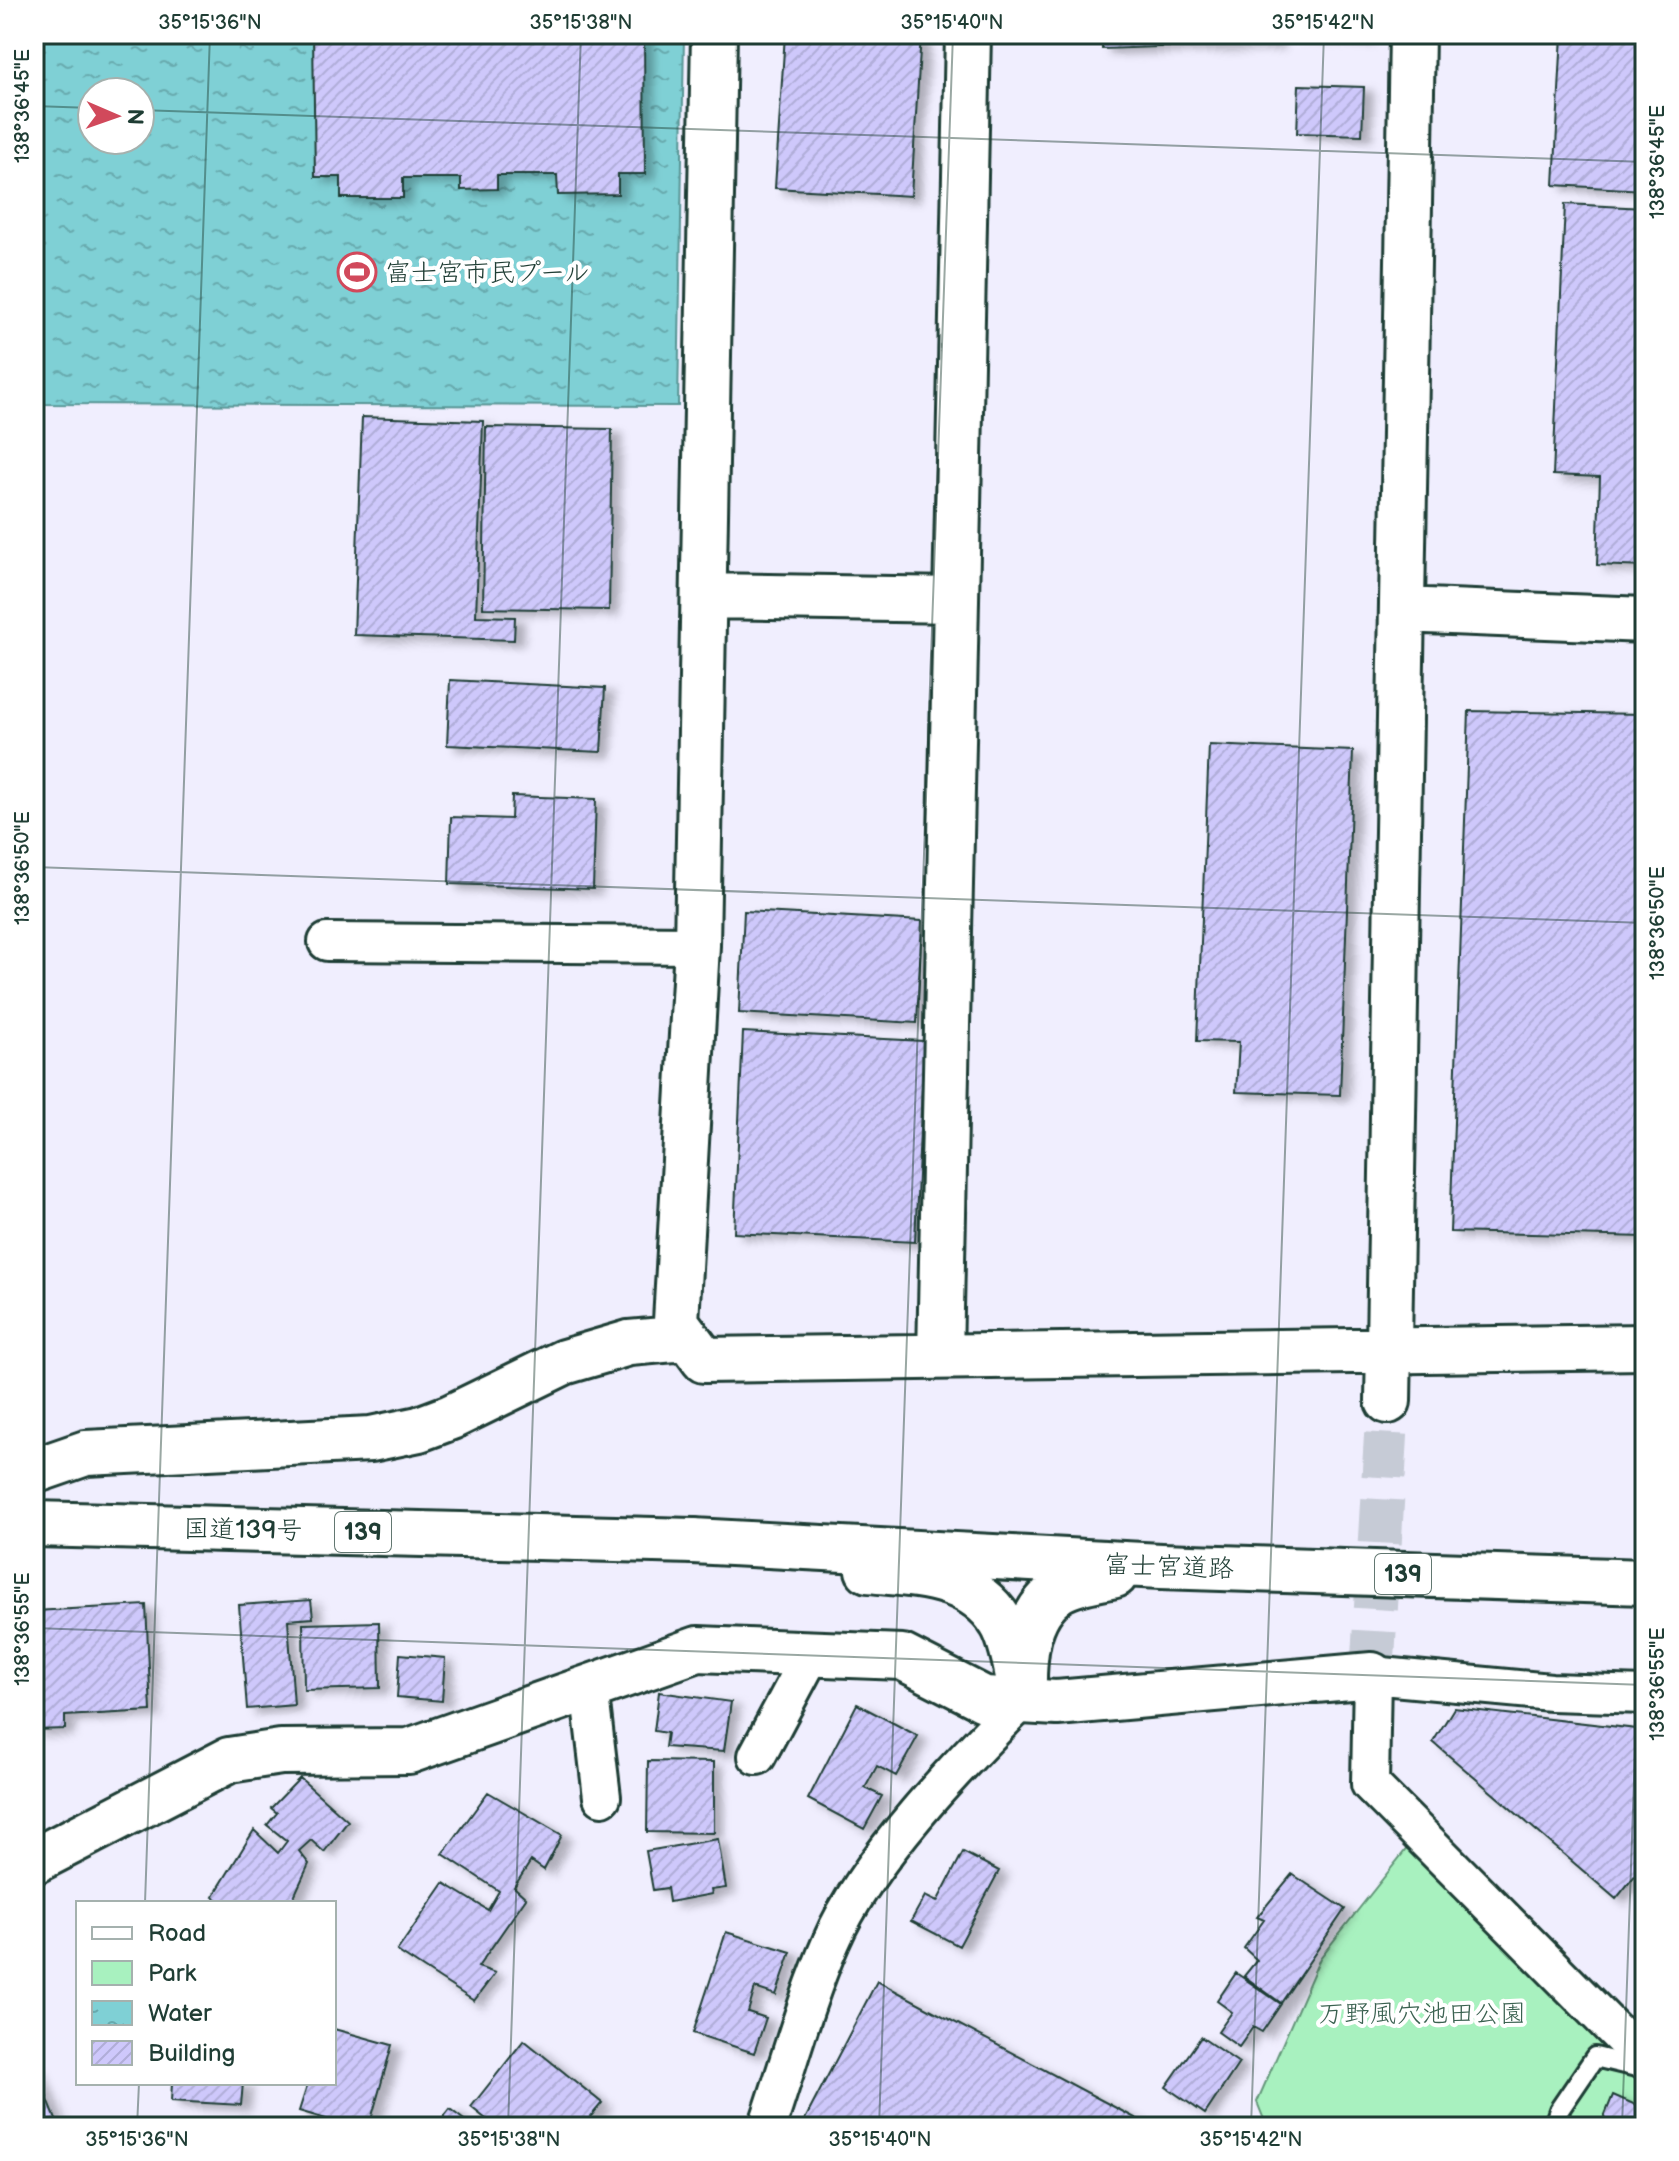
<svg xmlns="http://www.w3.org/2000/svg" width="1679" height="2161" font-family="'Balsamiq Sans','Klee One',sans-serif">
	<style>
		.park { fill: #a8f1bf; stroke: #64977a; stroke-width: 2 }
		.water { fill: url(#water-ripples); stroke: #599595; stroke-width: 2; fill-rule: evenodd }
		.building { fill: url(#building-hatch); stroke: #1f3d34; stroke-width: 2; filter: url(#shadow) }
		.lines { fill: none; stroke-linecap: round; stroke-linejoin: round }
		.tertiary-tunnel { stroke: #c6cbd6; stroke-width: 44; stroke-dasharray: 44 22; stroke-linecap: butt }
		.service-casing { stroke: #1f3d34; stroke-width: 24 }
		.minor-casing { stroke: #1f3d34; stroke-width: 42 }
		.tertiary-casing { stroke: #1f3d34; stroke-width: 50 }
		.trunk-casing { stroke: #1f3d34; stroke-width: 50 }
		.motorway-casing { stroke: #1f3d34; stroke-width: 50 }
		.service { stroke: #fff; stroke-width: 18 }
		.minor { stroke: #fff; stroke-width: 36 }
		.tertiary { stroke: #fff; stroke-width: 44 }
		.trunk { stroke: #fff; stroke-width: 44 }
		.motorway { stroke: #fff; stroke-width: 44 }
		.ticks { fill: none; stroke: #1f3d34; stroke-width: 2; stroke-opacity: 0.45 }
		.labels { text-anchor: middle; stroke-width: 8; stroke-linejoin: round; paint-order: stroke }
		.shield { fill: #fff; stroke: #627771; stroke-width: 2 }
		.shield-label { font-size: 24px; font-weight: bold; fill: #1f3d34 }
		.poi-label { font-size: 26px; fill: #1f3d34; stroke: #fff; text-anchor: start }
		.street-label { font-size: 26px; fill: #1f3d34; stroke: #fff }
		.park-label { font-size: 26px; fill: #3a6150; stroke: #fff }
		.neatline { fill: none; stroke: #1f3d34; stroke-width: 3 }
		.ticks-label { font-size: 20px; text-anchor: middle; fill: #1f3d34 }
	</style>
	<defs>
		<pattern id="water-ripples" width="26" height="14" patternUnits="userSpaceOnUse" patternTransform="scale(2)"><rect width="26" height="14" fill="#7fd0d5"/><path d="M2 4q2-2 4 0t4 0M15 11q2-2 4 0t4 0" fill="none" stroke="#67aaae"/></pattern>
		<pattern id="building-hatch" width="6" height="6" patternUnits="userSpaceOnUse" patternTransform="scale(2)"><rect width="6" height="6" fill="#cec8fb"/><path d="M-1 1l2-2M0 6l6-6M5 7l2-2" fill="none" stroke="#b0add8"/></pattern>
		<filter id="shadow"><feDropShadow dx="9" dy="5" stdDeviation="4" flood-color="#0004"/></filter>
	</defs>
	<rect width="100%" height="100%" fill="#f0eefe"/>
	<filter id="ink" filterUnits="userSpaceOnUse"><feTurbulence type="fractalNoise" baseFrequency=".0125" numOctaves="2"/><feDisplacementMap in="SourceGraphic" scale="16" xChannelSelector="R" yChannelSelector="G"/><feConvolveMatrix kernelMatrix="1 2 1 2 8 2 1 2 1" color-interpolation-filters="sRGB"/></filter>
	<g filter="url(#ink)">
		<path class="park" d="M1412,1842l204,203 29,35 -1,47h-377l-10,-25 63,-144z"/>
		<path class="water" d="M34,34h650l-6,372 -644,-2zM92,92h48v48h-48z"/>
		<path class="building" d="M313,34h331l1,140h-27v20l-60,1 -1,-20h-60v14l-36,1v-12h-58v20h-62v-21h-26z
			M785,34h136l-10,162 -136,-8z
			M1102,34h173v9l-173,6z
			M1293,34h70v5z
			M1562,34l83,2v154l-91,-5z
			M1299,85l65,2 -2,48 -65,-2z
			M1565,204l80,4v359l-48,-2 3,-88 -47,-2z
			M362,417l121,4 -7,195 39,1 -1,23 -160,-5z
			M486,427l126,2 -3,181 -126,-2z
			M450,680l155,8 -4,64 -154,-7z
			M1469,711l176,3v523l-195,-5z
			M1209,745l144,6 -13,344 -104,-3 3,-50 -42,-1z
			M512,796l84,3 -3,90 -144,-5 2,-67 60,2z
			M744,911l178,10 -5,102 -178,-10z
			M743,1032l181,9 -9,201 -181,-9z
			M311,1600l2,18 -25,2 6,85 -47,4 -8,-104z
			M146,1605l5,106 -86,5v13l-31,1v-119z
			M379,1622l1,66 -76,2 -1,-66z
			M400,1654l45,4 -3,43 -45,-4z
			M659,1692l72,10 -7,49 -59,-4 2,-14 -13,-2z
			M857,1704l61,32 -22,40 -19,-10 -12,22 17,8 -18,33 -56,-30z
			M1454,1708l191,22v133l-29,36 -183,-157z
			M648,1761l66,1v71l-67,-1z
			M300,1778l48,43 -24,31 -13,-12 -12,11 10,13 -18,39h-67l-11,-6 41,-67 24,23 9,-12 -20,-16 10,-12 -6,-5z
			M488,1792l74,43 -18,35 -13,-9 -17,26 12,11 -48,69 17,6 -21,28 -77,-50 47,-68 44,27 11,-19 -56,-37z
			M718,1839l8,49 -15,2 1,4 -43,8 -2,-14 -14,2 -7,-39z
			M963,1852l36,19 -40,75 -48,-25 14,-25 12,6z
			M1292,1874l53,35 -64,94 -37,-27 13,-16 -13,-12 20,-28 -7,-3z
			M726,1932l65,20 -15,43 -21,-7 -7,24 18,6 -12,35 -61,-20z
			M1236,1973l45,31 -19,28 -9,-5 -14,20 -21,-15 14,-20 -15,-11z
			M877,1981l275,146h-351z
			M334,2029l58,16 -23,82h-16l-54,-16 9,-28h26z
			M1201,2037l38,26 -34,51 -39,-27z
			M524,2040l78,63 -20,24h-86l-25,-20z
			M34,2066l25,61h-25z
			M172,2083h71l-2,22 -70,-4z
			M1613,2095l32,14 -7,18h-38z
			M450,2109l23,18h-37z"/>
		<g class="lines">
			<path class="tertiary-tunnel" d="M1372,1675l16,-274"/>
			<defs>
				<path id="service" d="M1553,2127l6,-17 36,-53 50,12"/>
				<path id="minor" d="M327,942l370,3
					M589,1687l13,110
					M1645,1695l-94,-3 -179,-17 -2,109 275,277
					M757,1756l55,-103
					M767,2127c21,-61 38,-126 64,-185 36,-84 128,-178 193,-243"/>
				<path id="tertiary" d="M714,34l-17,911 -21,377 28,38 941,-13
					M704,596l252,4
					M1402,610l243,10
					M940,1356l28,-1322
					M1388,1401l24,-1367
					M34,1471l52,-18 285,-14 48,-10 32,-12 113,-55 65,-19 57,-5
					M868,1570c49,5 104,5 133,52 12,18 15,50 21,71
					M34,1861l195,-101 52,-8 128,-1 289,-102 204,8 82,42 73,4 315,-28"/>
				<path id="trunk" d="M34,1524l659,17"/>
				<path id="motorway" d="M693,1541l468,25 484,16
					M1024,1699c-1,-37 0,-86 36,-109 16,-9 38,-11 55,-15"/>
			</defs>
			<use href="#service" class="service-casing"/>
			<use href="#minor" class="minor-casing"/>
			<use href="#tertiary" class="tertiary-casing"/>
			<use href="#trunk" class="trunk-casing"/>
			<use href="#motorway" class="motorway-casing"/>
			<use href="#service" class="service"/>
			<use href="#minor" class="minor"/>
			<use href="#tertiary" class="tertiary"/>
			<use href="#trunk" class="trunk"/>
			<use href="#motorway" class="motorway"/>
		</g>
	</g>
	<path class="ticks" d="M34,106l58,2M140,110l1505,52M34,867l1611,56M34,1628l1611,57M145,1903l65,-1869M137,2127l2,-44M508,2127l73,-2093M879,2127l74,-2093M1251,2127l73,-2093M1622,2127l23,-664"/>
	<defs>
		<symbol id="stadium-ring" viewBox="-11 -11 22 22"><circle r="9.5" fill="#fff" stroke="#d1495b" stroke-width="1.5"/><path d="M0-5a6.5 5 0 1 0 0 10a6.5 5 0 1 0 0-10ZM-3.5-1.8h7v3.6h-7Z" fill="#d1495b"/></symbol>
	</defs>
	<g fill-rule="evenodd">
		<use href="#stadium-ring" x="335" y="250" width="44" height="44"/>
	</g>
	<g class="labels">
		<g class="shield">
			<rect x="335" y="1512" width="56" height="40" rx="6"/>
			<rect x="1375" y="1554" width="56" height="40" rx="6"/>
		</g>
		<g class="shield-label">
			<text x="363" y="1540">139</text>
			<text x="1403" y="1582">139</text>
		</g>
		<g class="poi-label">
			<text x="385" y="281">富士宮市民プール</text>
		</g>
		<g class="street-label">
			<text transform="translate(243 1529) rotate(1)" y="9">国道139号</text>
			<text transform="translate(1169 1566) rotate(2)" y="9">富士宮道路</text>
		</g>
		<g class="park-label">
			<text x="1422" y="2022">万野風穴池田公園</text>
		</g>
	</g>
	<rect width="1679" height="2161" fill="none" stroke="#fff" stroke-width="88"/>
	<rect x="76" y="1901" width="260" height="184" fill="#ffffff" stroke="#a5b1ae" stroke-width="2"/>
	<rect x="92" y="1927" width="40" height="12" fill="#ffffff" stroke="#a5b1ae" stroke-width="2"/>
	<text x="148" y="1941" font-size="24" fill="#1f3d34">Road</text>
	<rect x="92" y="1961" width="40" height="24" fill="#a8f1bf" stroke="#a5b1ae" stroke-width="2"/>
	<text x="148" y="1981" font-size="24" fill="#1f3d34">Park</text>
	<rect x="92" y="2001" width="40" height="24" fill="url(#water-ripples)" stroke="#a5b1ae" stroke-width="2"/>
	<text x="148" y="2021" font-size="24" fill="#1f3d34">Water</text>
	<rect x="92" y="2041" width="40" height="24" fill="url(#building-hatch)" stroke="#a5b1ae" stroke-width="2"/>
	<text x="148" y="2061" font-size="24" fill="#1f3d34">Building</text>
	<g transform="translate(116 116) rotate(92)"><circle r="38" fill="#ffffff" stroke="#a5b1ae" stroke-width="2"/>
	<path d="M0-6L14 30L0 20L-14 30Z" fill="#d1495b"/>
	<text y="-12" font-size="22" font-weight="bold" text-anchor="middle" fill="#1f3d34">N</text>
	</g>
	<rect x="44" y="44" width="1591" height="2073" class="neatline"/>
	<g class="ticks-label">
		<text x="210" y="29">35°15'36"N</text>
		<text x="581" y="29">35°15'38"N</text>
		<text x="952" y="29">35°15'40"N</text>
		<text x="1323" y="29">35°15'42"N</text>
		<text transform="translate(22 106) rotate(-90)" y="7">138°36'45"E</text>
		<text transform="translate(1657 162) rotate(-90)" y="7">138°36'45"E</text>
		<text transform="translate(22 868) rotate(-90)" y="7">138°36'50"E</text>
		<text transform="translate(1657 923) rotate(-90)" y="7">138°36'50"E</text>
		<text transform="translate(22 1629) rotate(-90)" y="7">138°36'55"E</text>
		<text transform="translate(1657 1684) rotate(-90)" y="7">138°36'55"E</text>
		<text x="137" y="2146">35°15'36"N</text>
		<text x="509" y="2146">35°15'38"N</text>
		<text x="880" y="2146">35°15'40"N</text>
		<text x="1251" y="2146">35°15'42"N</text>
	</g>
</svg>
